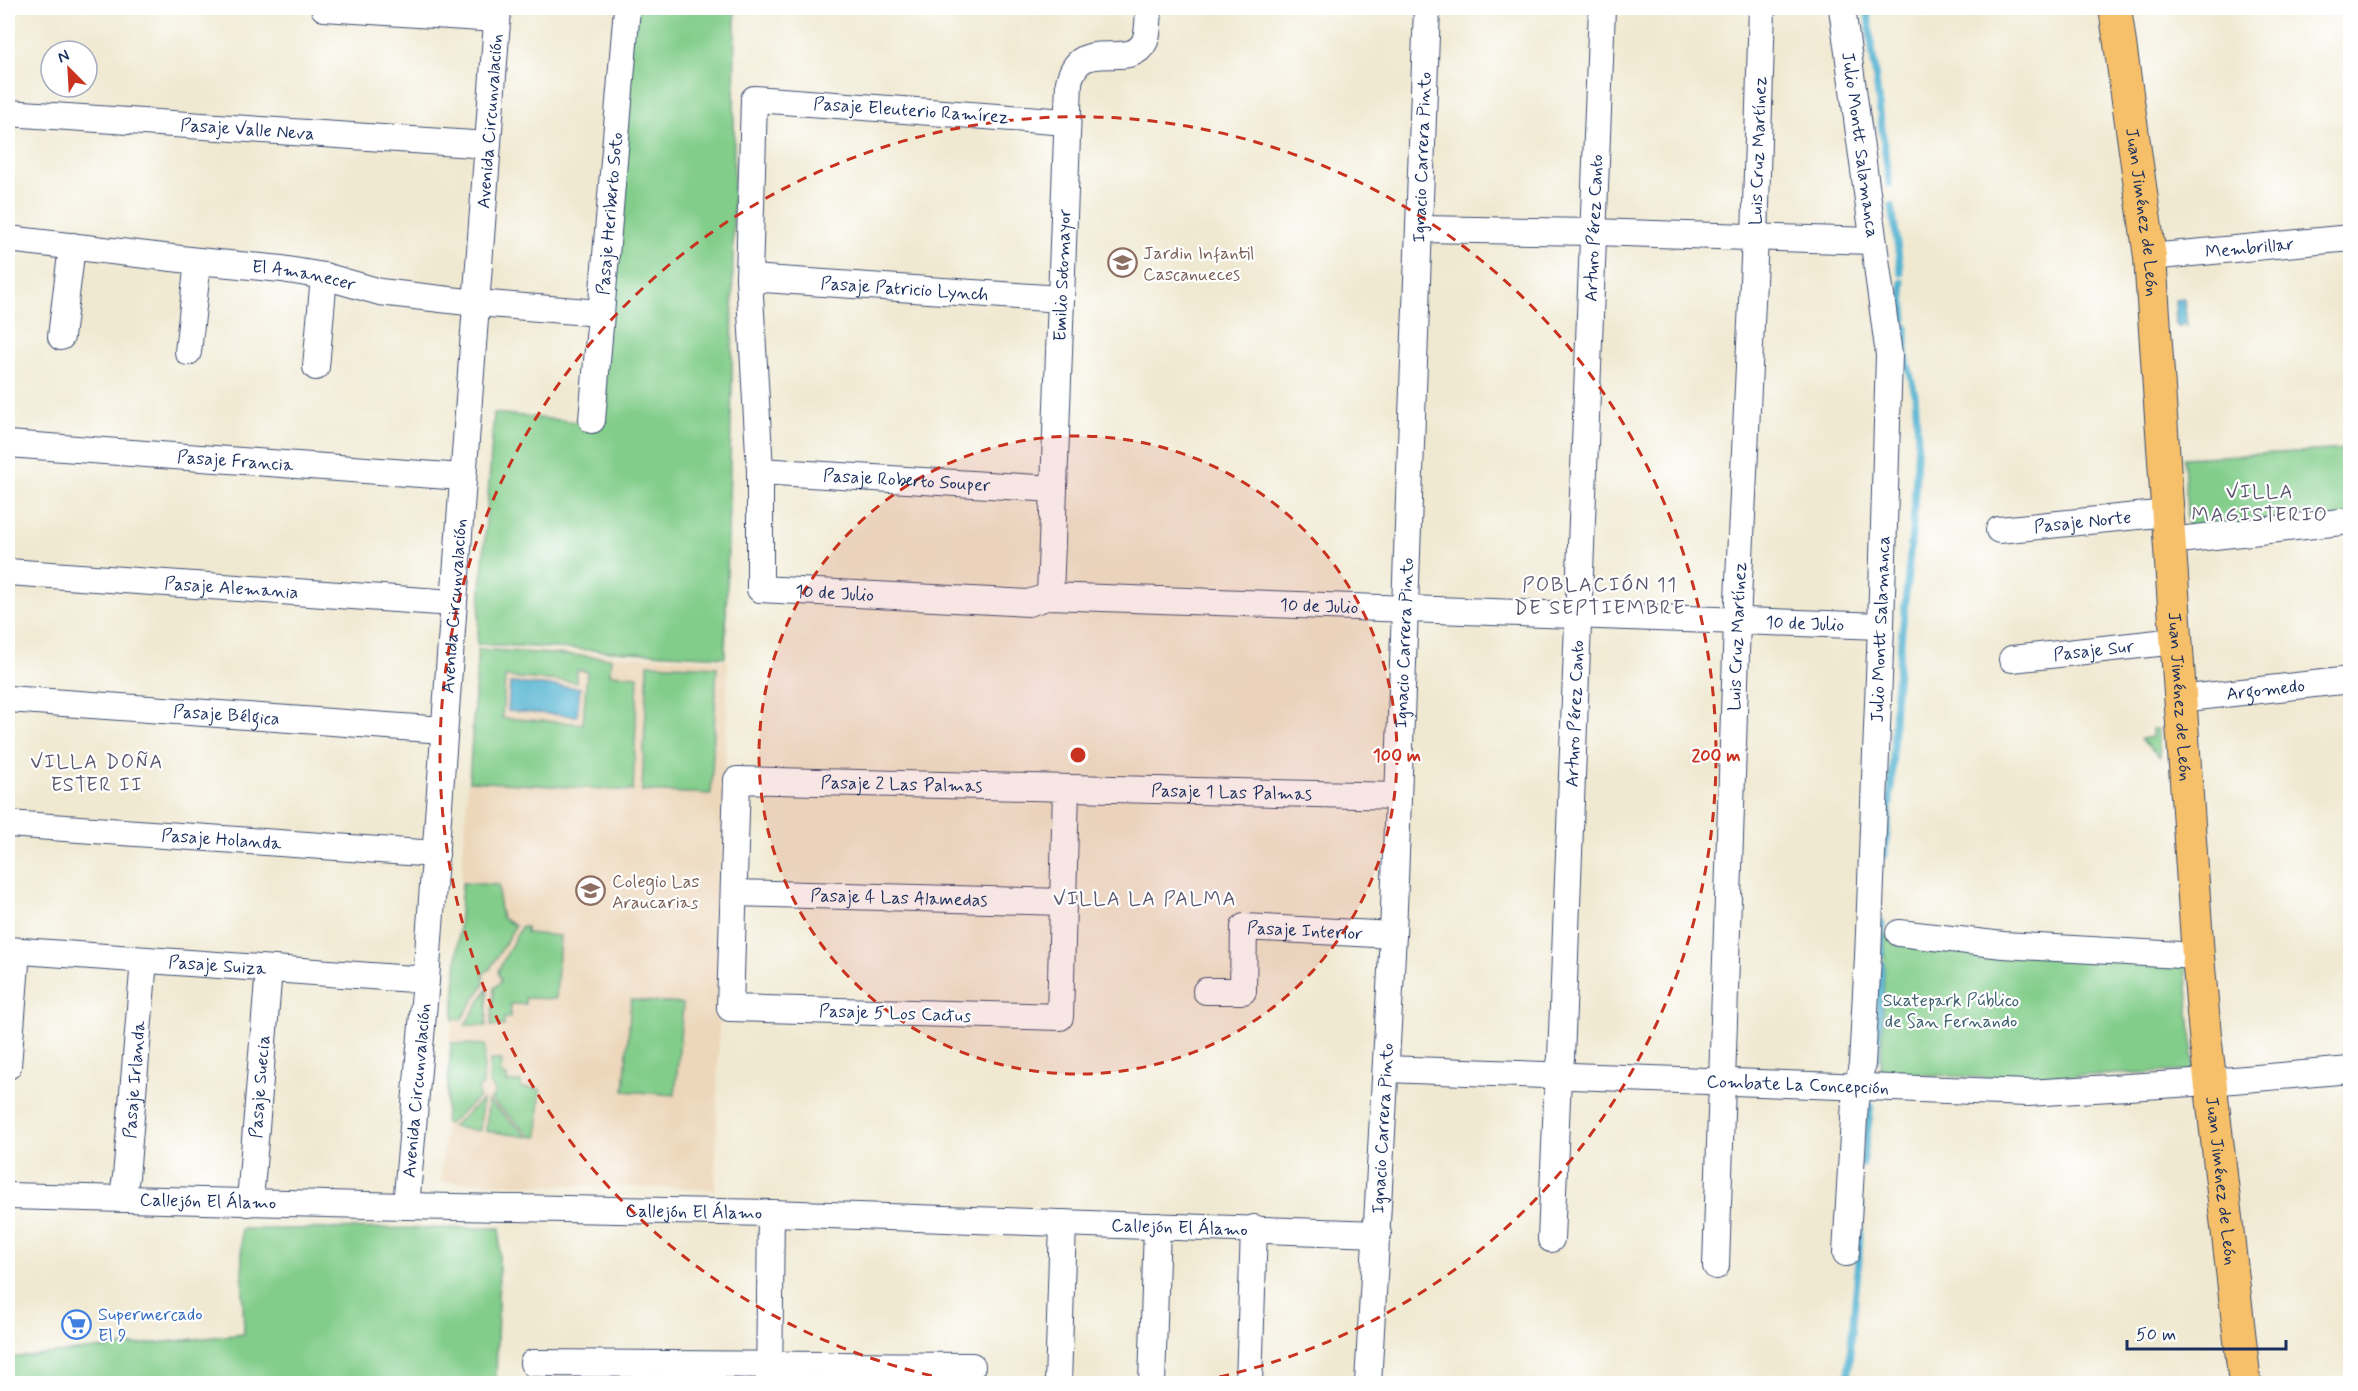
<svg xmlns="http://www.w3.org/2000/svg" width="2358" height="1391" font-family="Mynerve,sans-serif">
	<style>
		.built { fill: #ecd7ba }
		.green { fill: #82cd8a; stroke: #4e7e74; stroke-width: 1.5; fill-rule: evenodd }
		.water { fill: #51b2d0; stroke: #367097; stroke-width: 1.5 }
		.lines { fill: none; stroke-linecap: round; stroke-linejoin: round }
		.stream { stroke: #51b2d0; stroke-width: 7 }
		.minor-casing { stroke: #3b4b6f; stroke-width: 28 }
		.major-casing { stroke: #3b4b6f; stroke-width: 34 }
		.minor { stroke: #fff; stroke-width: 26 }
		.major { stroke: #f6c06b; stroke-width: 32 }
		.ring { fill: none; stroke: #c8321e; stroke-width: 3; stroke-dasharray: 10 8 }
		.labels { text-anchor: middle; stroke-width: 4.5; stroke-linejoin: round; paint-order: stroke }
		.street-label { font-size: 18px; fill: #1b2f5e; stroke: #fff }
		.education-label { font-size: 18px; fill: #785e54; stroke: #fff; text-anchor: start }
		.park-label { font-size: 18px; fill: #3a5e6b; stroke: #fff }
		.shop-label { font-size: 18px; fill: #366cbe; stroke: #fff; text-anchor: start }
		.neighbourhood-label { font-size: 20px; letter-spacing: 1.5px; fill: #5b5870; stroke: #fff }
		.centre { fill: #c8321e; stroke: #fff; stroke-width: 3 }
		.ring-label { font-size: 18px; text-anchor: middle; font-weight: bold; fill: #c8321e; stroke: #fff; stroke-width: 4.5; stroke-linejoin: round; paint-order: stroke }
	</style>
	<rect width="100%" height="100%" fill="#fff"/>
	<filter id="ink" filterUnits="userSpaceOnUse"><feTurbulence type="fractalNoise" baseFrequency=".0167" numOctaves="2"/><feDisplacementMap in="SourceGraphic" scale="12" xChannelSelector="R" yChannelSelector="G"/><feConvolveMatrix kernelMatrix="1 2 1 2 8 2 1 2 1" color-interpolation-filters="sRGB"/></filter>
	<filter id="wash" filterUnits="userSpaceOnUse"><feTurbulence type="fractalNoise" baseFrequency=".008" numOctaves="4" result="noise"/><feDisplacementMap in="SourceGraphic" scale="24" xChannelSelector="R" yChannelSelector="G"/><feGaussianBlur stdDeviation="1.35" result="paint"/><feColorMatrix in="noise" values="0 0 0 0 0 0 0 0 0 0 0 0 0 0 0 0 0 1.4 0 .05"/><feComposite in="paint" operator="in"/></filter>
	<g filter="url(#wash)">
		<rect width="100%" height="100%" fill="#f0e9d1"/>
		<path class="built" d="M477,648l251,13 -13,528 -274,-7z"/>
		<path class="green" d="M633,8h102l-3,376 -7,273 -248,-13 17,-231 103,11z
			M2350,449v68l-162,17 -4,-76z
			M478,649l133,9 -1,16 28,2 -5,115 -164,-10zM577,670l10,1 -4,53 -81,-6 3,-41 71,5z
			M648,664l69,3 -6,127 -69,-3z
			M2152,729h6l2,28 -20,-18 12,-2z
			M462,883l37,2v19l3,14 13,8 -25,43 -7,5 1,10 -23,36 -8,-1z
			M521,927h5v6l34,3 -4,63 -31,-1v6h-14l-1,14h-6v8h-13l3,-38 7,-7 -3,-10z
			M1885,935l22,7 278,21 9,105 -6,3 -182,8 -125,-7z
			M488,988l-2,38 -21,-1z
			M631,1000l52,4 -8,91 -51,-4z
			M451,1043l34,2 -2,40 -5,4 1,8 -30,27 -4,-1z
			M490,1060h12l-1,15 6,1v6h14v6l19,1 -2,48h-5l-42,-37 4,-7 -2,-6 -4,-3z
			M482,1100l-2,31 -28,-4z
			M488,1101l41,36 -43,-6z
			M500,1228l-4,155h-488v-25l236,-24 -3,-105z"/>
		<path class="water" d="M2184,299l3,28 -2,-4 -6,4 -3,-3 -1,-24z
			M510,683l70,5 -3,28 -69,-5z"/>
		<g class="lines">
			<path class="stream" d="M1867,8l22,176
				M1892,206l9,67
				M1902,282l3,37
				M1906,327v24
				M1885,855l7,-77 3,-77 18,-176 5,-85 -3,-46 -9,-38
				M1881,954l1,-31
				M1876,1059l5,-95
				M1863,1163l8,-57
				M1847,1384l12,-124 2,-56"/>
		</g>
	</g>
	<g filter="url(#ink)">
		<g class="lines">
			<defs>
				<g id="minor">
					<path d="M324,8l173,11"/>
					<path id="s1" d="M1842,8l47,347 -8,271 -13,331 -6,107 -7,38 -9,151"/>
					<path id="s2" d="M8,113l480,32"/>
					<path id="s3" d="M1067,122l-313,-23 -5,179 11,193v118l268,14 22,-7 25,1 806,29"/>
					<path d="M1420,229l173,3 279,9"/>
					<path id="s4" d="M8,239l190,22 84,8 42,7 56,16 96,11 124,10"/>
					<path id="s5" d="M2150,257l200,-19"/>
					<path id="s6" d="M749,278l312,21"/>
					<path d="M61,337l11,-91"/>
					<path d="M188,352l10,-91"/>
					<path d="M316,367l8,-91"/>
					<path id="s7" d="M592,420l35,-412"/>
					<path id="s8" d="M8,444l454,33"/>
					<path id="s9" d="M760,471l294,18"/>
					<path id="s10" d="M1999,530l168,-17"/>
					<path d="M2169,541l181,-20"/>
					<path id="s11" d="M8,572l445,31"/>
					<path id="s12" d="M1050,596l19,-514c11,-49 61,-9 76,-41 4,-10 3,-23 4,-33"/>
					<path id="s13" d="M2012,659l164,-18"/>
					<path id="s14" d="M8,699l436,31"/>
					<path id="s15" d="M2179,699l171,-19"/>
					<path id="s16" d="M1066,789l-6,228 -330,-9 7,-228 661,16"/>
					<path id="s17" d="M8,824l428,30"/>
					<path id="s18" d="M734,893l329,9"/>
					<path d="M1899,933l104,12 195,11"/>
					<path id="s19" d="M8,950l418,30"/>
					<path id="s20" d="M1206,991h37l1,-64 149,8"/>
					<path d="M8,1066l9,-115"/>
					<path id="s21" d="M1386,1069l642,24 182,-11 140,-12"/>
					<path id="s22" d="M8,1196l398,10 365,7 607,21"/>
					<path id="s23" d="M122,1199l4,-22 18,-217"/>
					<path id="s24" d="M248,1203l3,-14 18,-220"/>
					<path id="s25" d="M406,1206l20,-226 72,-972"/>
					<path id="s26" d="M1551,1239l7,-163 3,-18 41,-1050"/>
					<path id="s27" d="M1716,1266l21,-644 18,-384 7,-230"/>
					<path d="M533,1363l439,3"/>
					<path d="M769,1384l2,-171"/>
					<path d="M1058,1384l5,-161"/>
					<path d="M1152,1384l5,-158"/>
					<path d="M1249,1384l5,-156"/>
					<path id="s28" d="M1368,1384l25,-449 34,-927"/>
				</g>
				<g id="major">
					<path id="s29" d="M2115,8l35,249 48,699 7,79 40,349"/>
				</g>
			</defs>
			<use href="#minor" class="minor-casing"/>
			<use href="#major" class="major-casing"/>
			<use href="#minor" class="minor"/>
			<use href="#major" class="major"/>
		</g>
	</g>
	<circle cx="1078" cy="755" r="319" fill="#c8321e" fill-opacity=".12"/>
	<g class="ring">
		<circle cx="1078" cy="755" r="319"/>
		<path d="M967 1383A638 638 0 1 1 1189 1383"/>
	</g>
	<defs>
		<symbol id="school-ring" viewBox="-11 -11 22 22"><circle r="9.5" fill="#fff" stroke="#8d6e63" stroke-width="1.5"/><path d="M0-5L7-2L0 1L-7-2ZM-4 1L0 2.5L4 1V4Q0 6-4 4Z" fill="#8d6e63"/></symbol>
		<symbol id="supermarket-ring" viewBox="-11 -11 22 22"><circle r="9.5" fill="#fff" stroke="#3f7fe0" stroke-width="1.5"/><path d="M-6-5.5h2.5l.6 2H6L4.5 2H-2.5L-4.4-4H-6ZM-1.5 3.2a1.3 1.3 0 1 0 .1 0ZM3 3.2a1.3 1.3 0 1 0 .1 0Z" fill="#3f7fe0"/></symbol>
	</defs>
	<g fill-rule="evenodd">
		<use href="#school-ring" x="1106" y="246" width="33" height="33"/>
		<use href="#school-ring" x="574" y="874" width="33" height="33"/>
		<use href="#supermarket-ring" x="60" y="1308" width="33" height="33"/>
	</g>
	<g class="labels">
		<g class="street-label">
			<text transform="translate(911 110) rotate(4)" y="6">Pasaje Eleuterio Ramírez</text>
			<text dy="6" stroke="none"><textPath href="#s25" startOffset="1088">Avenida Circunvalación</textPath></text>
			<text dy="6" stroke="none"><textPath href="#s2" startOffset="240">Pasaje Valle Neva</textPath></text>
			<text dy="6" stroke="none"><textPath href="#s1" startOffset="138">Julio Montt Salamanca</textPath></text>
			<text dy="6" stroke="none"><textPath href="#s27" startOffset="1116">Luis Cruz Martínez</textPath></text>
			<text dy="6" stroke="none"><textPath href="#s28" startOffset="1228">Ignacio Carrera Pinto</textPath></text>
			<text dy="6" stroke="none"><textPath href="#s29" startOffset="206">Juan Jiménez de León</textPath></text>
			<text dy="6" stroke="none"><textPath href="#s7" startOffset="207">Pasaje Heriberto Soto</textPath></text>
			<text dy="6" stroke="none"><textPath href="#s26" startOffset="1012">Arturo Pérez Canto</textPath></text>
			<text dy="6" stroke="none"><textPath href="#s5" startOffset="100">Membrillar</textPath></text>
			<text dy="6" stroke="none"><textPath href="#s12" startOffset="321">Emilio Sotomayor</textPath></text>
			<text dy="6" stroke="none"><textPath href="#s4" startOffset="298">El Amanecer</textPath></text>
			<text dy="6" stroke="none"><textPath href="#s6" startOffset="156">Pasaje Patricio Lynch</textPath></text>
			<text dy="6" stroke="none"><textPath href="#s8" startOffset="228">Pasaje Francia</textPath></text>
			<text dy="6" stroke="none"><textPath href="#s9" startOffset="147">Pasaje Roberto Souper</textPath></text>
			<text dy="6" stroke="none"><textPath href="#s10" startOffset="84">Pasaje Norte</textPath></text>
			<text dy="6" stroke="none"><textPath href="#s11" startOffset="224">Pasaje Alemania</textPath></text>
			<text dy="6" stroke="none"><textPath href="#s3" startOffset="879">10 de Julio</textPath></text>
			<text dy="6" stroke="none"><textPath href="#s3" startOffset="1365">10 de Julio</textPath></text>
			<text dy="6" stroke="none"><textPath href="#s25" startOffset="602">Avenida Circunvalación</textPath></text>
			<text dy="6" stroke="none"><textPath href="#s3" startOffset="1851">10 de Julio</textPath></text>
			<text transform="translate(1880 629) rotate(-88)" y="6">Julio Montt Salamanca</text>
			<text dy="6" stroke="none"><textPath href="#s27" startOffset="630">Luis Cruz Martínez</textPath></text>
			<text dy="6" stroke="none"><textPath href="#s28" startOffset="742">Ignacio Carrera Pinto</textPath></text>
			<text dy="6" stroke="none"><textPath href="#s13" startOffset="82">Pasaje Sur</textPath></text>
			<text dy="6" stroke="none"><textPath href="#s15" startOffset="87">Argomedo</textPath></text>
			<text dy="6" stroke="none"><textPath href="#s29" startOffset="692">Juan Jiménez de León</textPath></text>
			<text dy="6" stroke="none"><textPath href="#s14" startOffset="219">Pasaje Bélgica</textPath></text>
			<text dy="6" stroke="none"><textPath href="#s26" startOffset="526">Arturo Pérez Canto</textPath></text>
			<text dy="6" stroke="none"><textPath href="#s16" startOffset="951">Pasaje 2 Las Palmas</textPath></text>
			<text dy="6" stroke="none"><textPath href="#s16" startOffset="1281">Pasaje 1 Las Palmas</textPath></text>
			<text dy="6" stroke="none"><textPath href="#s17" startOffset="214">Pasaje Holanda</textPath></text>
			<text dy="6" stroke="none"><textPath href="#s18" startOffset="165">Pasaje 4 Las Alamedas</textPath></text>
			<text dy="6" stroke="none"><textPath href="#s20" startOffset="162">Pasaje Interior</textPath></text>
			<text dy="6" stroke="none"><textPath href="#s19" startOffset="210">Pasaje Suiza</textPath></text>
			<text transform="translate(895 1013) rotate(2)" y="6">Pasaje 5 Los Cactus</text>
			<text dy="6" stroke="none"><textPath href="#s23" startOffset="120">Pasaje Irlanda</textPath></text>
			<text dy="6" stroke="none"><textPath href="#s21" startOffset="412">Combate La Concepción</textPath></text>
			<text dy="6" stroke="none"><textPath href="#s24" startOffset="117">Pasaje Suecia</textPath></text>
			<text dy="6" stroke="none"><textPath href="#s25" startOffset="116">Avenida Circunvalación</textPath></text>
			<text dy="6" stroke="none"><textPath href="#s28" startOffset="256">Ignacio Carrera Pinto</textPath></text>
			<text dy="6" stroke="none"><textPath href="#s29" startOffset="1178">Juan Jiménez de León</textPath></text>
			<text dy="6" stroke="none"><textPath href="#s22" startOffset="200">Callejón El Álamo</textPath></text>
			<text dy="6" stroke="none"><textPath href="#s22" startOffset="686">Callejón El Álamo</textPath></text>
			<text dy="6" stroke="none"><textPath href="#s22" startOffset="1172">Callejón El Álamo</textPath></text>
		</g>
		<g class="education-label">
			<text x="1143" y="259">Jardin Infantil<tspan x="1143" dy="21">Cascanueces</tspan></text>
			<text x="612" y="887">Colegio Las<tspan x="612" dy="21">Araucarias</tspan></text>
		</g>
		<g class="park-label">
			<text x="1951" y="1006">Skatepark Público<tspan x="1951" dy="21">de San Fernando</tspan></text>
		</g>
		<g class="shop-label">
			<text x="98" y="1320">Supermercado<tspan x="98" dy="21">El 9</tspan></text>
		</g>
		<g class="neighbourhood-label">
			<text x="2260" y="498">VILLA<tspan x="2260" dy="23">MAGISTERIO</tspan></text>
			<text x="1600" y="591">POBLACIÓN 11<tspan x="1600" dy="23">DE SEPTIEMBRE</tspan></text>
			<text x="97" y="768">VILLA DOÑA<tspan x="97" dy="23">ESTER II</tspan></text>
			<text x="1145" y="905">VILLA LA PALMA</text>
		</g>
	</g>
	<circle cx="1078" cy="755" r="9" class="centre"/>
	<g class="ring-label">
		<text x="1397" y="761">100 m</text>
		<text x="1716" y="761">200 m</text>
	</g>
	<rect width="2358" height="1391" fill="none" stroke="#fff" stroke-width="30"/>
	<g transform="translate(69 69) rotate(336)"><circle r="28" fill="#ffffff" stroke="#a4acbf" stroke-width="1.5"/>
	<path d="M0-4.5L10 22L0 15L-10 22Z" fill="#c8321e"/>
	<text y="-9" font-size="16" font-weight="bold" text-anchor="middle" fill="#1b2f5e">N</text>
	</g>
	<path d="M2127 1340v9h159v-9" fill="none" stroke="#1b2f5e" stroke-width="3"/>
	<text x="2136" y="1340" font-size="18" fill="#1b2f5e" stroke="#ffffff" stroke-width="4.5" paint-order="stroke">50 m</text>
</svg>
